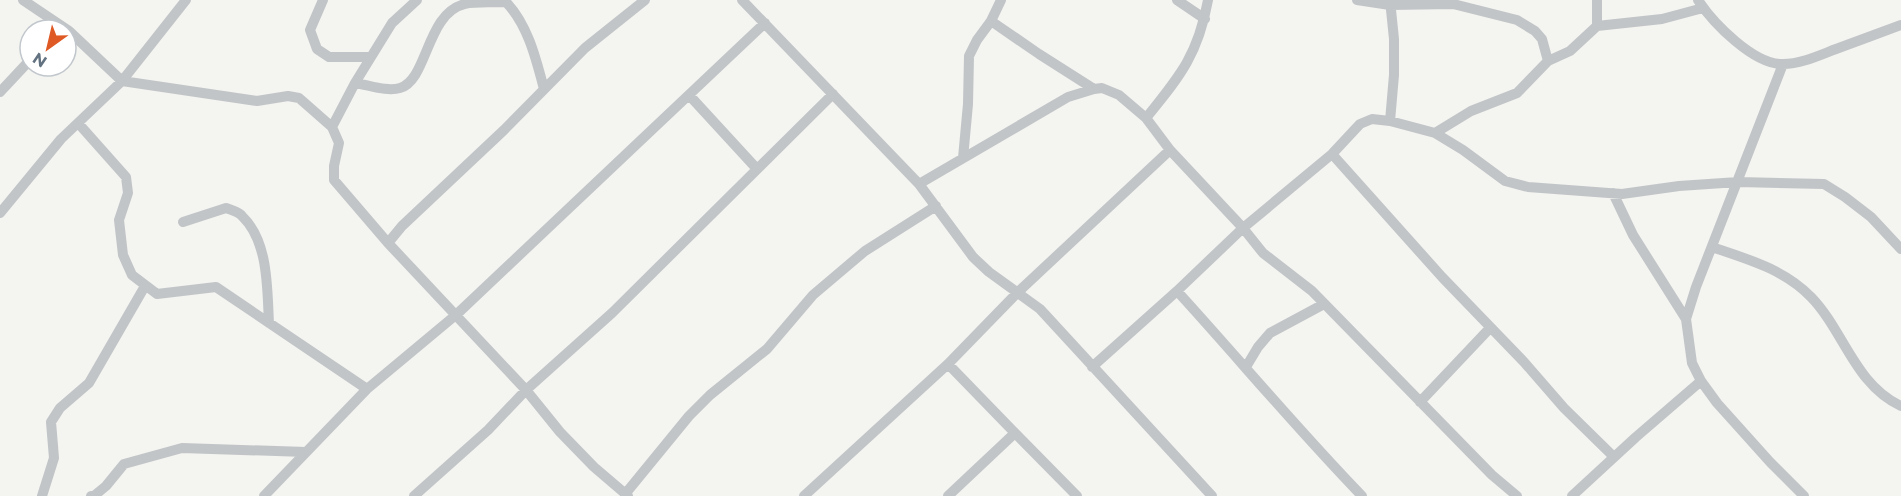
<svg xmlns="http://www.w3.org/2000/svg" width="1901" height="496" font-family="Montserrat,sans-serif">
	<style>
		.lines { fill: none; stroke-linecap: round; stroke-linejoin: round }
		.street { stroke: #c1c5c8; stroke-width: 10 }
	</style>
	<rect width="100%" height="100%" fill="#f4f4f0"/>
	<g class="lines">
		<path class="street" d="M23,0l46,31 53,50 135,20 31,-5 11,2 33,29 7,16 -5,23v14l54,63
			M323,0l-13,30 7,19 12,8h42
			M742,0l177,184 54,73 16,15 51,37 172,187
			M1177,0l28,19
			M1357,0l33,5 63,-1 64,16 18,11 7,8 6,22 22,-10 27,-25 65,-7 41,-11
			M1390,0l4,39v36l-4,46 45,12 28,17 42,31 23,6 94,7 57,-8 59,-4 86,2 21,13 26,20 30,32
			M1597,0v26
			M1698,0c15,23 56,65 85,64 18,0 37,-9 53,-15 22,-8 43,-16 65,-24
			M991,21l48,33 55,35
			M1783,64l-87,223 -10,32 6,44 9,18 16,22 53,59 34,34
			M355,83c14,2 32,9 45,5 28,-8 26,-75 65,-84 11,-3 29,-1 41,-2 22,23 30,57 38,87
			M0,92l30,-32
			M689,95l68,74
			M1146,118c34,-42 52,-63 62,-118
			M78,123l48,54 2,16 -9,27 4,35 9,20 25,19 59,-7 151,102
			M332,127l23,-44 37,-60 25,-23
			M1435,133l36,-22 46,-18 31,-32
			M1332,154l110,123 82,85 40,46 50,49
			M963,158l5,-54 1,-48 8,-16 14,-19 10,-21
			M919,184l149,-87 26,-8 8,-1 17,7 27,23 24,32 73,78 20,25 49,38 180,184 25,21
			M1613,193l20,42 53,84
			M0,213l61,-74 61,-58 64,-81
			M183,222l43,-14c5,2 13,4 16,8 27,26 25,73 27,107
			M1712,247c35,12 72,22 99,50 33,34 44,88 90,109
			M1177,291c62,68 121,139 185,205
			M948,364l67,69
			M1092,367l85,-76 66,-63 89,-74 28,-30 12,-5 18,2
			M1246,367l12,-20 12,-14 54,-29
			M1420,402l70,-74
			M626,493l63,-77 21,-21 57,-46 46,-54 52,-44 71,-45
			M42,496l12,-38 -3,-36 9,-14 29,-25 56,-97
			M91,496l4,-1 11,-9 18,-22 58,-16 124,4
			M264,496l103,-107 90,-75 308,-291
			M414,496l74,-66 38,-40 86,-77 221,-219
			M628,496l-34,-29 -34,-35 -34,-42 -138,-147 14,-17 102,-96 81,-82 60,-48
			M804,496l144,-132 69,-71 153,-143
			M948,496l67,-63 62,63
			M1572,496l64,-59 65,-56"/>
	</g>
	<g transform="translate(48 48) rotate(214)"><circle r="28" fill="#ffffff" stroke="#c1c7cc" stroke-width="1.5"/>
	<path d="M0-4.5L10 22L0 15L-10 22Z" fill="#df5925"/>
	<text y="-9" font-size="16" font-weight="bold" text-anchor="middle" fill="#637280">N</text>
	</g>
</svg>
